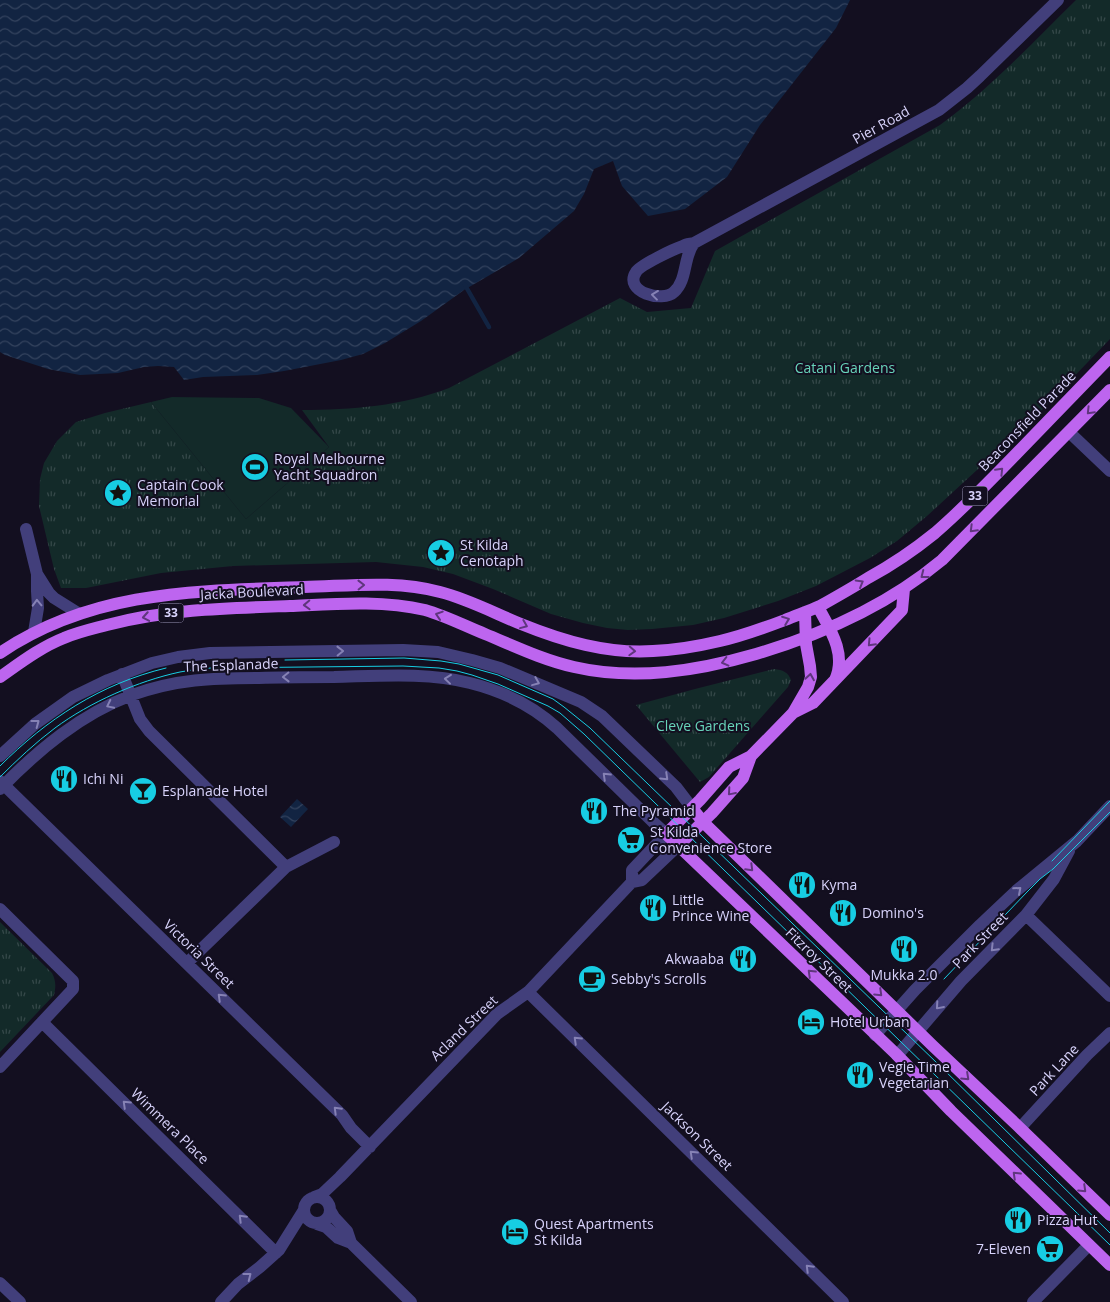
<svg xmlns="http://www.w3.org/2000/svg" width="1110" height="1302" font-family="'Open Sans',sans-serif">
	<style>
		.grass { fill: url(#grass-tufts) }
		.pitch { fill: #132a29 }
		.water { fill: url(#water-waves) }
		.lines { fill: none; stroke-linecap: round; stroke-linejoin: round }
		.stream { stroke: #122442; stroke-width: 4.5 }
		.minor { stroke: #423f7b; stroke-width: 12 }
		.major { stroke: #bd65ef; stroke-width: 12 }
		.tram { stroke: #17cde3; stroke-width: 1 }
		.oneway { stroke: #8682b5 }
		.oneway2 { stroke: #5f367d }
		.labels { text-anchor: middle; stroke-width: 4; stroke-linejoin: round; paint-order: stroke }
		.shield { fill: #130f20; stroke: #9d98b9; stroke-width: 1 }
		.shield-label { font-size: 12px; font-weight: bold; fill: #d8d3fb }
		.street-label { font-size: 14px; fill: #d8d3fb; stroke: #130f20 }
		.park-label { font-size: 14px; fill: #67d3b9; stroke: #130f20 }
		.poi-label { font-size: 14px; fill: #d8d3fb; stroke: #130f20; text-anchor: start }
	</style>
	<defs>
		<pattern id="grass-tufts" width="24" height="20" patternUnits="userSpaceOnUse" patternTransform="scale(1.25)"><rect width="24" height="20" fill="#132a29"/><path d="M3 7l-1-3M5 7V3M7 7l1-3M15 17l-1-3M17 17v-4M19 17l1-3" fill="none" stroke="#354849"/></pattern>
		<pattern id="water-waves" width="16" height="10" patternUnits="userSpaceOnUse" patternTransform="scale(1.25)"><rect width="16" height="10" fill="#122442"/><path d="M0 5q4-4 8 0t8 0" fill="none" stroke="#34435e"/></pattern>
	</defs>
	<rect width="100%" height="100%" fill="#130f20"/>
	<path class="grass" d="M1076,0h34v339l-70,73 -113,104 -30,25 -27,17 -54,28 -38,15 -54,17 -31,7 -41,4 -24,1 -21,-2 -24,-5 -32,-9 -58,-25 -40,-15 -30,-7 -47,-5 -143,4 -72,7 -75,15h-25l-7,-19 -15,-63 1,-27 4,-16 13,-22 19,-19 29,-9 46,-11 95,117 83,-72 -27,-37c50,0 100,-4 147,-22l171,-90 27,14 44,-4 24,-57 225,-126c50,-36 92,-82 136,-125z
		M774,669c9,1 14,3 17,11l-3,7 -79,90 -9,5 -64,-77 59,-16z
		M0,922l52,51c4,8 4,13 2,22l-54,57z"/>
	<path class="pitch" d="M172,397l87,1 32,10 38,39 -83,72 -95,-117z"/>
	<path class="water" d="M0,0h850l-14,28 -76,97 -33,52 -42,32 -37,7 -26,-30 -9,-25 -19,8 -10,25 -10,17 -55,47 -55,32 -43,31 -36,22 -22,11 -22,6 -57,11 -27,4 -54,2 -19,3 -10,-13 -16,-1 -14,1 -26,6 -38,2 -32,-6 -43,-14 -5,-3z
		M297,799l11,10 -17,18 -11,-10z"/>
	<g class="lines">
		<path class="stream" d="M465,285l24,42"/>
		<path class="minor" d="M694,243c-2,3 -4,7 -5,10 -5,13 -4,29 -15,39 -11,11 -51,0 -38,-20 4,-7 38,-23 47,-26 3,-2 7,-2 11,-3l245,-133 28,-22 13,-12 78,-76
			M1069,432l41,39
			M26,529l11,45v17l1,17 -4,24
			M37,574l12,19 5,5 24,15
			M122,674l18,45 9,12 137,136
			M0,756l35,-32 38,-27 35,-17 44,-17 26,-6 32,-4 193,-3 35,2 34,8 28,8 81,34 21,14 74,71 16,21
			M0,781l342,334 9,13 19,19
			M0,789c38,-39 81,-75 132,-94 44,-16 81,-17 127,-17 25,-1 50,-1 75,-1 45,-1 93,-5 136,6 32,8 63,23 87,45l96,94 13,12 -34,36v12
			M0,909l73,72v8l-73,78
			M1026,915l84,81
			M187,963l99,-96 48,-25
			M528,992l315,310
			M42,1022l234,231
			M875,1035l40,-45 65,-65 36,-34 61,-50 33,-35
			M896,1054l5,-3 60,-70 65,-66 28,-36 15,-28
			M1020,1128l67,-73 23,-22
			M304 1210a13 13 0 1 1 26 0a13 13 0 1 1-26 0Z
			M314,1197l8,-3 18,-17 157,-163 31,-22 104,-110 10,-2 37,-35
			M330,1210l4,7 13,14 4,12
			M317,1224l9,3 12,11 13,5 60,59
			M0,1283l20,19
			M221,1302l17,-18 22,-17 19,-17 25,-40
			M1033,1302l56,-57"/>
		<path class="major" d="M818,607c12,22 29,47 17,73
			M805,612l1,32 4,22 1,11 -3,10 -15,26 -42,43 -22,11 -29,33 -34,34 230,220 55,57 159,154
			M0,653c93,-63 197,-62 304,-66 46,-1 91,-7 136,5 28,7 54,21 81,32 42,17 86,30 132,27 23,-1 46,-5 67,-10 23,-5 44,-13 65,-21 12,-5 24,-9 35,-14 16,-9 32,-18 48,-28 24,-13 46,-28 67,-45 30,-26 57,-54 84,-82 30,-31 61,-63 91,-94
			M0,677c20,-14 41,-30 64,-39 14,-6 28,-9 43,-13 60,-16 122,-17 183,-19 45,-2 91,-6 135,4 21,6 40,16 60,24 29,12 58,26 89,33 61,14 123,4 182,-13 68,-20 132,-49 186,-94l168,-170
			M793,713l20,-10 89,-93 2,-21
			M692,808l11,14 230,224 87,82 90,87
			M679,845l33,-32 31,-35 8,-22"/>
		<path class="tram" d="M285,660l119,-2 37,3 18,3 39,11 55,24 11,8 26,21 347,335 173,170
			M0,766c47,-47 100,-82 166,-98
			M0,777c17,-17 35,-34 55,-49 35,-26 83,-47 125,-56 10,-2 21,-3 31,-4l192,-2 36,2 18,3 15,4 26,9 50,22 12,7 24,21 526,511
			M1052,861l58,-60
			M944,979l83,-87 13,-13 13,-10 57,-57"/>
	</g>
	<defs><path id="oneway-chevron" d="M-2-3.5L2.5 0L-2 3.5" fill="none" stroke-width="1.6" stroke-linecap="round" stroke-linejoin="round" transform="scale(1.25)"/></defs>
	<g class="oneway">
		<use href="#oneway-chevron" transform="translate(655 295) rotate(-173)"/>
		<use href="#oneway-chevron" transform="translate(37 603) rotate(-92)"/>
		<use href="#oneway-chevron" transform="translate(340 651) rotate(-1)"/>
		<use href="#oneway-chevron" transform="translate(286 677) rotate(179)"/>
		<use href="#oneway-chevron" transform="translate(448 679) rotate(-174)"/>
		<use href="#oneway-chevron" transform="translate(536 682) rotate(22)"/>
		<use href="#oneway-chevron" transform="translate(110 705) rotate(154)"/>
		<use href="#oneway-chevron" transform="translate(36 723) rotate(-37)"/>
		<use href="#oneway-chevron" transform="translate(606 776) rotate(-136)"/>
		<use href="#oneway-chevron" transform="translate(665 777) rotate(44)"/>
		<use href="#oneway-chevron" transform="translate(1018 890) rotate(-41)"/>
		<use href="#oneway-chevron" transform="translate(994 948) rotate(134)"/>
		<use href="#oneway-chevron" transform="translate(221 997) rotate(-136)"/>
		<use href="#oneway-chevron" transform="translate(939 1006) rotate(131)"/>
		<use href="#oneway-chevron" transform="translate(577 1040) rotate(-136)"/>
		<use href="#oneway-chevron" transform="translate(126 1104) rotate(-136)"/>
		<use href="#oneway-chevron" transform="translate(337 1110) rotate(-135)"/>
		<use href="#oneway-chevron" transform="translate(693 1154) rotate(-136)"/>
		<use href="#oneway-chevron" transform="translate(242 1218) rotate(-135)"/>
		<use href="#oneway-chevron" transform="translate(809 1268) rotate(-135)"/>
		<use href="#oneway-chevron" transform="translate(248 1276) rotate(-38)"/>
	</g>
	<g class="oneway2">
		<use href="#oneway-chevron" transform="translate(1090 411) rotate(134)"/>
		<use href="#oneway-chevron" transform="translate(1000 471) rotate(-46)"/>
		<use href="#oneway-chevron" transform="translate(973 529) rotate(135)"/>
		<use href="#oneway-chevron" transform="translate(924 575) rotate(142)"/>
		<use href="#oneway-chevron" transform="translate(860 583) rotate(-30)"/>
		<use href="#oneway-chevron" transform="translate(361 585) rotate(-1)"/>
		<use href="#oneway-chevron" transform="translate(307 605) rotate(178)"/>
		<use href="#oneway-chevron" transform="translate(439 615) rotate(-162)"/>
		<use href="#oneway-chevron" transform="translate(146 617) rotate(170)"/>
		<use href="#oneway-chevron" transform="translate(786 620) rotate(-21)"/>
		<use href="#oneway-chevron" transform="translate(524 625) rotate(22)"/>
		<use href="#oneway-chevron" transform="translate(871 643) rotate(133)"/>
		<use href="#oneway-chevron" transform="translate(632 651) rotate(3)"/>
		<use href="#oneway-chevron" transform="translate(725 662) rotate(166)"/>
		<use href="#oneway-chevron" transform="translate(810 677) rotate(-81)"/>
		<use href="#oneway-chevron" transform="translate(731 792) rotate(131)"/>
		<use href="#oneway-chevron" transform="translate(750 868) rotate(45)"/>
		<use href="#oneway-chevron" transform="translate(811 973) rotate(-136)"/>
		<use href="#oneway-chevron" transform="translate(879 993) rotate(44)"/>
		<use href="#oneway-chevron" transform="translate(966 1077) rotate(43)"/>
		<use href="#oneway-chevron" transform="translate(1016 1175) rotate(-136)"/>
		<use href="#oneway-chevron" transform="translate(1083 1189) rotate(44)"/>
	</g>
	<defs>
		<symbol id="stadium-disc" viewBox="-11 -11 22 22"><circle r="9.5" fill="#17cde3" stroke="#130f20"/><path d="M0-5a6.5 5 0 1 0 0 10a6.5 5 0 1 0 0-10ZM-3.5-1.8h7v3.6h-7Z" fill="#111"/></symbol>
		<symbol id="sight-disc" viewBox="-11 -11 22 22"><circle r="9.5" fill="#17cde3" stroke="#130f20"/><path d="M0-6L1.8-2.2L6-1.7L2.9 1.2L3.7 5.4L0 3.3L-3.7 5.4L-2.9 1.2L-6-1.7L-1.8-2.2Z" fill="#111"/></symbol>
		<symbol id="restaurant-disc" viewBox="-11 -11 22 22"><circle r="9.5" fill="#17cde3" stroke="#130f20"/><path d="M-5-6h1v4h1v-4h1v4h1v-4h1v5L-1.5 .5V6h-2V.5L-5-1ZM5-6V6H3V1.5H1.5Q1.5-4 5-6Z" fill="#111"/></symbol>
		<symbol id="bar-disc" viewBox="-11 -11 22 22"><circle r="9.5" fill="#17cde3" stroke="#130f20"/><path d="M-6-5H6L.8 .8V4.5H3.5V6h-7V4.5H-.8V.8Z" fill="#111"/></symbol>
		<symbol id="supermarket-disc" viewBox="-11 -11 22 22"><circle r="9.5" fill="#17cde3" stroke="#130f20"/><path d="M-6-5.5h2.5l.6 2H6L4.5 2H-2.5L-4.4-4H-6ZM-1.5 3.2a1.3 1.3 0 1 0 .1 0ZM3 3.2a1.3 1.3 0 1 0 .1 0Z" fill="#111"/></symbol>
		<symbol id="cafe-disc" viewBox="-11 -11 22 22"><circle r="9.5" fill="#17cde3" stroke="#130f20"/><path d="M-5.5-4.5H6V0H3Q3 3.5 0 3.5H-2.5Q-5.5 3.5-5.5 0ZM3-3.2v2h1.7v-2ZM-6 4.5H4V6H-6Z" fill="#111"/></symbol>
		<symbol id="hotel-disc" viewBox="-11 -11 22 22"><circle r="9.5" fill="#17cde3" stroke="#130f20"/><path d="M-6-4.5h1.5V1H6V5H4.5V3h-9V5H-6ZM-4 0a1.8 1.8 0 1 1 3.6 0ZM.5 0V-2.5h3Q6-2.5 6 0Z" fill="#111"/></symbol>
	</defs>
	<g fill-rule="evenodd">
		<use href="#stadium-disc" x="239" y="451" width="32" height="32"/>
		<use href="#sight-disc" x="102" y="477" width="32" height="32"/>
		<use href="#sight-disc" x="425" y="537" width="32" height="32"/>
		<use href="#restaurant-disc" x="48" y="763" width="32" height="32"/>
		<use href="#bar-disc" x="127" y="775" width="32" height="32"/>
		<use href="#restaurant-disc" x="578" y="795" width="32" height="32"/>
		<use href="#supermarket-disc" x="615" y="824" width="32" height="32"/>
		<use href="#restaurant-disc" x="786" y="869" width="32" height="32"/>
		<use href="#restaurant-disc" x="637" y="892" width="32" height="32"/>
		<use href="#restaurant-disc" x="827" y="897" width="32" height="32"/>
		<use href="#restaurant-disc" x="888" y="933" width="32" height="32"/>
		<use href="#restaurant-disc" x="727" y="943" width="32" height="32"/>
		<use href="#cafe-disc" x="576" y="963" width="32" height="32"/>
		<use href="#hotel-disc" x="795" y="1006" width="32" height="32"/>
		<use href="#restaurant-disc" x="844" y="1059" width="32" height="32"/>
		<use href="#restaurant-disc" x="1002" y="1204" width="32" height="32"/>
		<use href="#hotel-disc" x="499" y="1216" width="32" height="32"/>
		<use href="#supermarket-disc" x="1034" y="1233" width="32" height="32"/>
	</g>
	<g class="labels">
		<g class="shield">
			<rect x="962.5" y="486.5" width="25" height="19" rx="4"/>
			<rect x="158.5" y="603.5" width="25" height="19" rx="4"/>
		</g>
		<g class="shield-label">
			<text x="975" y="500">33</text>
			<text x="171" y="617">33</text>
		</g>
		<g class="street-label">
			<text transform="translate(881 125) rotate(-29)" y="5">Pier Road</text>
			<text transform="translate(1027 421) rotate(-46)" y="5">Beaconsfield Parade</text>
			<text transform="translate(252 592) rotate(-3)" y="5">Jacka Boulevard</text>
			<text transform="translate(231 665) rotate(-2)" y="5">The Esplanade</text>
			<text transform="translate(980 940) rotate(-46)" y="5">Park Street</text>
			<text transform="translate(199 954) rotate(44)" y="5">Victoria Street</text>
			<text transform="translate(819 960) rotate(44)" y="5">Fitzroy Street</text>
			<text transform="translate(464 1028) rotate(-44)" y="5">Acland Street</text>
			<text transform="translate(1054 1070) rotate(-47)" y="5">Park Lane</text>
			<text transform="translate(170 1126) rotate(44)" y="5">Wimmera Place</text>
			<text transform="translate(697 1136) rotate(44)" y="5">Jackson Street</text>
		</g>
		<g class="park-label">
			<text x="845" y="373">Catani Gardens</text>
			<text x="703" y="731">Cleve Gardens</text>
		</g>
		<g class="poi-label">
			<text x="274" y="464">Royal Melbourne<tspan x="274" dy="16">Yacht Squadron</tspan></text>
			<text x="137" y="490">Captain Cook<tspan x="137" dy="16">Memorial</tspan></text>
			<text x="460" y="550">St Kilda<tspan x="460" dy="16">Cenotaph</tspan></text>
			<text x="83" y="784">Ichi Ni</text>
			<text x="162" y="796">Esplanade Hotel</text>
			<text x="613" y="816">The Pyramid</text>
			<text x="650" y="837">St Kilda<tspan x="650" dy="16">Convenience Store</tspan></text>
			<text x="821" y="890">Kyma</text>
			<text x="672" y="905">Little<tspan x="672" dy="16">Prince Wine</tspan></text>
			<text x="862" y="918">Domino's</text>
			<text x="724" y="964" text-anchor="end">Akwaaba</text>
			<text x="904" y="980" text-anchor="middle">Mukka 2.0</text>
			<text x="611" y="984">Sebby's Scrolls</text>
			<text x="830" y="1027">Hotel Urban</text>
			<text x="879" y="1072">Vegie Time<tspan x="879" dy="16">Vegetarian</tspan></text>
			<text x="1037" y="1225">Pizza Hut</text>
			<text x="534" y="1229">Quest Apartments<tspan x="534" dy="16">St Kilda</tspan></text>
			<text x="1031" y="1254" text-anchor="end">7-Eleven</text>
		</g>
	</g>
</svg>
